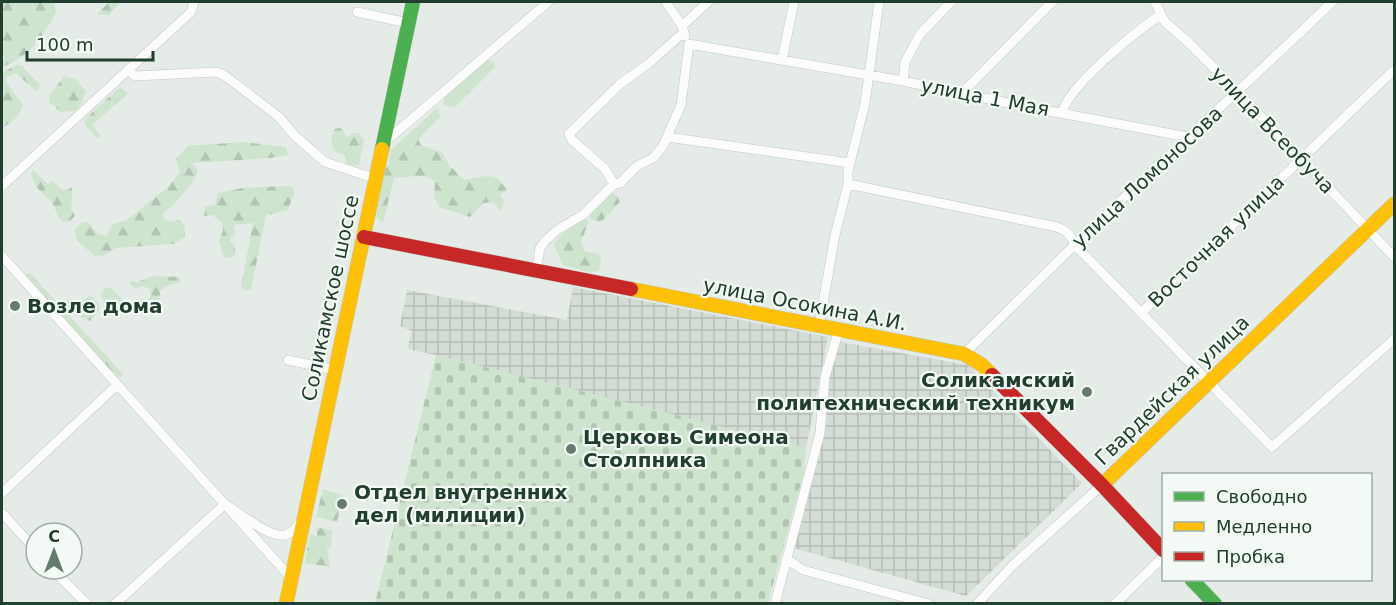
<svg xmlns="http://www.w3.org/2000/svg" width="1396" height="605" font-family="'DejaVu Sans',sans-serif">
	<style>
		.industrial { fill: url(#industrial-grid) }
		.forest { fill: url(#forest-firs) }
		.cemetery { fill: url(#cemetery-stones) }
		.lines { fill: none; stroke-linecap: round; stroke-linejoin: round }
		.street-casing { stroke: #c2c8c3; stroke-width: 10 }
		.fast-casing { stroke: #bfc7c2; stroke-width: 15 }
		.slow-casing { stroke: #bfc7c2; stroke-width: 15 }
		.jam-casing { stroke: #bfc7c2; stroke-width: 15 }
		.street { stroke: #fbfcfb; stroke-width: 9 }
		.fast { stroke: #4caf50; stroke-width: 14 }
		.slow { stroke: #ffc107; stroke-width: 14 }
		.jam { stroke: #c62828; stroke-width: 14 }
		.poi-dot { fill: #667b6f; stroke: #f3f9f5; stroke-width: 2 }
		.labels { text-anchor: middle; stroke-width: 4.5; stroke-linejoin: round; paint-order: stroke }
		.street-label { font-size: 20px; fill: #223e2f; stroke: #f3f9f5 }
		.poi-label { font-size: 20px; font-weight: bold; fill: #223e2f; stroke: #f3f9f5; text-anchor: start }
	</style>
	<defs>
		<pattern id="industrial-grid" width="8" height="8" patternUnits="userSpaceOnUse" patternTransform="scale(1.5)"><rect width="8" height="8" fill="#d3dcd5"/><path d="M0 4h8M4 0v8" fill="none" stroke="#b5beb7"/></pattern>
		<pattern id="forest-firs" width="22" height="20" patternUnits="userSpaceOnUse" patternTransform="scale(1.5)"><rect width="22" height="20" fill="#cee4cf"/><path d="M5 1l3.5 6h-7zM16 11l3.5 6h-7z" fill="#b1c5b2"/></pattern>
		<pattern id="cemetery-stones" width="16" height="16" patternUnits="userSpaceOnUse" patternTransform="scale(1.5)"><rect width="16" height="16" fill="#cee4cf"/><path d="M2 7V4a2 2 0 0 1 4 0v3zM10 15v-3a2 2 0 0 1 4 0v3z" fill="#b1c5b2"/></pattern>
	</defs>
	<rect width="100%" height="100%" fill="#e5ebe6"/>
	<path class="industrial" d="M573,287l255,50 -22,111 -370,-93 -29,-6 5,-18 -12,-5 7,-36 160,30z
		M834,341l134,24 114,118 -116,113 -176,-49z"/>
	<path class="forest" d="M2,2h52l2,10c-13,24 -28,47 -54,55v-6l3,-3 -3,-4z
		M109,2h12l-12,13 -12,-1z
		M486,59l8,3 1,5 -39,39 -7,1 -5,-3v-6z
		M16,65l6,1 19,20 -5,5 -20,-18 -10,4 -1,4 18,24c-3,11 -12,18 -21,23v-55z
		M65,76l10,3 11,12 -5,14 -5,6 -15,1 -12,-10v-7z
		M120,87l8,7 -36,31 9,11 -3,3 -12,-13 -2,-6z
		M438,107l2,10 -22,22 3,6 21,7 7,13 15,15 22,-4 12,2 9,12 -7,4 4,7 -3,11 -7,-10 -11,1 -13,14 -31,-10 -5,-11 1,-13c-9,-12 -27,-5 -41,-5l-11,45 -7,-6 9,-48 4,-5 1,-13z
		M339,128l3,1 4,8 3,-1 3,-3h6l6,7 -5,25h-13l-1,-10 -11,-4 -3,-11 4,-11z
		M243,142l43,5 2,8 -18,3 -79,5 4,3 3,6c-8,16 -22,32 -36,42l2,6 8,2 8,-3 5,8v10l-12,7 -58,4 -10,7 -10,1 -18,-15 -2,-11 7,-8h6l9,11 9,3 7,-12 14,-4 41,-33 12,-15 -4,-13 12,-13z
		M33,170l15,14 4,-4 10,10 10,-2c2,12 -4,17 3,28l-5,5 -6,1c-11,-9 -6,-12 -13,-20 -10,-13 -15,-10 -20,-28z
		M285,186l9,1v7l-6,16 -22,5 -15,75 -5,1 -5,-4 12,-64 -19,2 -1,4 3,3 -7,9 5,4 2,8 -4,5 -9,-1 -4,-17 4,-9 -1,-9 -10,-7 -8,1 1,-10 10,-1 3,-12 24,-5z
		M608,192c7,1 10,4 12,10l-19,20 -11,-3v-6c7,-8 14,-11 18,-21z
		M583,218l6,3 -8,21 4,9 14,3 2,5 -2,12 -11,1 -25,-7 -9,-20 4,-7z
		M27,273h3l93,101 -2,3 -6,-1 -89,-100z
		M153,276l27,1v6l-14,3 -6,5 -1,20 -8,2 -7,-6 -1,-3 8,-8 -1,-7 -8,-3 -7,3 -5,-5 1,-3 6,1z
		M106,288h5l11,11v4l-5,6 -8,-3 -8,-9v-4z
		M90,295c14,11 11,14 0,26l-15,-7 -2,-5z
		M323,489l20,6 -6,27 -21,-5z
		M317,527l15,4 -1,16 -4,1 3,19 -25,-4 5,-30 7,4z"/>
	<path class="cemetery" d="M436,355l370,93 -2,24 -36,131h-393z"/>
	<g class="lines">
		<defs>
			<path id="street" d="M666,2l16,24 3,10
				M1155,2l10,20 23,20 50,50 156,165
				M357,12l51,11
				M682,26l26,-24
				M689,44l214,37 114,24 171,32
				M782,60l12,-58
				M128,70l7,6 81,-4 8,3 55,42 16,19 30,26 51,17
				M903,81l2,-19 15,-28 31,-32
				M962,93l90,-91
				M1062,112c10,-29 71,-78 98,-97
				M667,137l183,26
				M385,142l163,-140
				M614,184l6,-1 17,-17 16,-8 10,-12 18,-41 8,-61
				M848,184l209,43c10,4 14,8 18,18l197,202 122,-108
				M2,186l189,-174 3,-10
				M2,256l289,322
				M536,271l4,-23 5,-7 11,-10 28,-17 30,-30 -9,-15 -33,-29 -3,-6 51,-50 28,-20 36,-32
				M1142,312l252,-242
				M819,326l16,-91 13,-51v-13l17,-68 14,-101
				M964,354c47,-46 94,-94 143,-140 74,-72 151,-140 225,-212
				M288,360l47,10
				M2,493l115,-108
				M2,513l34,37
				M788,560l15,10 126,34
				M52,569l35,35
				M115,604l110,-100c13,8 46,35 60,31 7,-1 11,-8 15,-12
				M775,604l45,-171 5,-56 14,-48
				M977,604l35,-38 90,-81
				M1115,604l49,-48"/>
			<path id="fast" d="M382,149l31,-147
				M1192,580l23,24"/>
			<path id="slow" d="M631,289l333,65 18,11 10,10
				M1102,485l292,-281
				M286,604l96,-455"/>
			<path id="jam" d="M364,237l267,52
				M992,375l110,110 62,66"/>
		</defs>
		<use href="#street" class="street-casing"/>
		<use href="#fast" class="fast-casing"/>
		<use href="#slow" class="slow-casing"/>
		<use href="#jam" class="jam-casing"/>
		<use href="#street" class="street"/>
		<use href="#fast" class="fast"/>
		<use href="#slow" class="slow"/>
		<use href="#jam" class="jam"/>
	</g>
	<g class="poi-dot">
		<circle cx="15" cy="306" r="6"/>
		<circle cx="1087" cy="392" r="6"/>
		<circle cx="571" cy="449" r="6"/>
		<circle cx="342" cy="504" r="6"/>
	</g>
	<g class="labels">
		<g class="street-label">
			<text transform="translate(985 97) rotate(11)" y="7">улица 1 Мая</text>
			<text transform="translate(1273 130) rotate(46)" y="7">улица Всеобуча</text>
			<text transform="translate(1147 177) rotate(-43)" y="7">улица Ломоносова</text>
			<text transform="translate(1216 241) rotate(-44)" y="7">Восточная улица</text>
			<text transform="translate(330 298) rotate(-78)" y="7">Соликамское шоссе</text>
			<text transform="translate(805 304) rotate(11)" y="7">улица Осокина А.И.</text>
			<text transform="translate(1172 390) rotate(-44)" y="7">Гвардейская улица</text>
		</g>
		<g class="poi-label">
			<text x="27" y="313">Возле дома</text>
			<text x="1075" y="387" text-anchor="end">Соликамский<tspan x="1075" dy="23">политехнический техникум</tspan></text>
			<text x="583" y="444">Церковь Симеона<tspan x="583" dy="23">Столпника</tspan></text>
			<text x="354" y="499">Отдел внутренних<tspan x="354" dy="23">дел (милиции)</tspan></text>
		</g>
	</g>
	<rect width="1396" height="605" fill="none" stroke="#223e2f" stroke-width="6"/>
	<rect x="1162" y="473" width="210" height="108" fill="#f3f9f5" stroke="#9faea6" stroke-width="1.5"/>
	<rect x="1174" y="492" width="30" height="9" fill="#4caf50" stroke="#9faea6" stroke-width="1.5"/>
	<text x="1216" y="503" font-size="18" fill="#223e2f">Свободно</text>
	<rect x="1174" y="522" width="30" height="9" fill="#ffc107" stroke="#9faea6" stroke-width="1.5"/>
	<text x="1216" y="533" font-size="18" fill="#223e2f">Медленно</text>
	<rect x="1174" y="552" width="30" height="9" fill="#c62828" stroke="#9faea6" stroke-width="1.5"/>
	<text x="1216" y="563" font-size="18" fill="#223e2f">Пробка</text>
	<g transform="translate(54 551)"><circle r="28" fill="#f3f9f5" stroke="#9faea6" stroke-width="1.5"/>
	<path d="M0-4.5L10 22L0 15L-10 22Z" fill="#667b6f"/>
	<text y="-9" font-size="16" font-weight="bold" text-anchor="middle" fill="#223e2f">С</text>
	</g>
	<path d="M27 51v9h126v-9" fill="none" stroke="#223e2f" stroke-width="3"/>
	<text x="36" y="51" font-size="18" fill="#223e2f" stroke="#f3f9f5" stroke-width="4.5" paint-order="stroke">100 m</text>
</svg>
